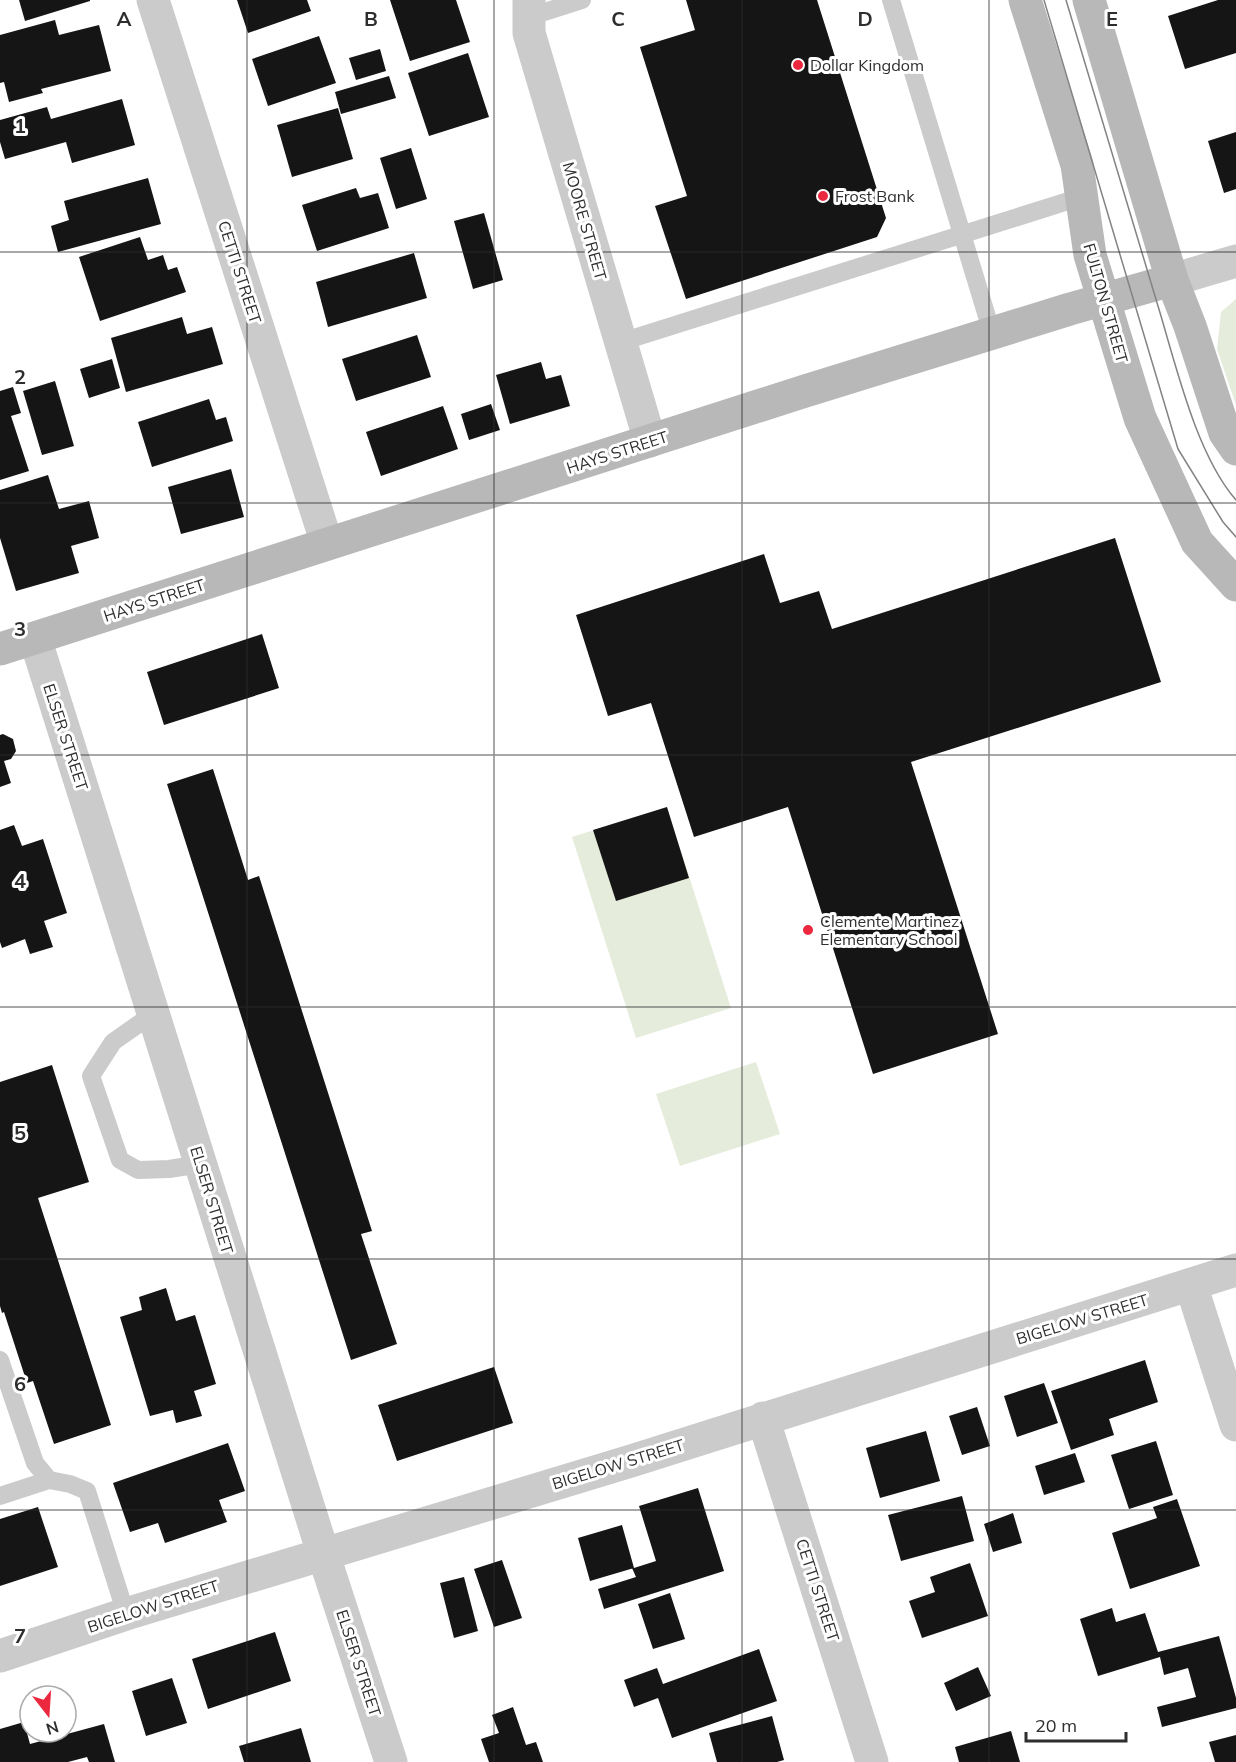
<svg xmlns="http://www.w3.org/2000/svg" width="1236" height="1762" font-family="Mulish,sans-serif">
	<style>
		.green { fill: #e5ecdb }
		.building { fill: #151515 }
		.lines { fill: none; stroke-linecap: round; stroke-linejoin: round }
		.lane { stroke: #cbcbcb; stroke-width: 18 }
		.street { stroke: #cbcbcb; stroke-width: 33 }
		.secondary { stroke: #b8b8b8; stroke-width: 33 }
		.tram { stroke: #838383; stroke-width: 1.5 }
		.grid { fill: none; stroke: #2e2e2e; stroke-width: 1.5; stroke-opacity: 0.55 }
		.poi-dot { fill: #ec283f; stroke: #fff; stroke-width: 2 }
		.labels { text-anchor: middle; stroke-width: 6; stroke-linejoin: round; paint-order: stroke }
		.poi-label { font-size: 16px; fill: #2e2e2e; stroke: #fff; text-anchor: start }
		.street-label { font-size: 16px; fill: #2e2e2e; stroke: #fff }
		.grid-label { font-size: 20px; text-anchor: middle; font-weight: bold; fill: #2e2e2e; stroke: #fff; stroke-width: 6; stroke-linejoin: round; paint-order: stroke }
	</style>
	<rect width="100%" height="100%" fill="#fff"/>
	<path class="green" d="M1236,299v106l-19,-56 4,-37z
		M667,807l64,201 -95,30 -64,-201z
		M756,1062l24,72 -100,32 -24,-72z"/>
	<path class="building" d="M19,0h71v1l-65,20z
		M237,0h70l4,11 -63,22z
		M390,0h66l14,42 -60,19z
		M686,0h131l69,218 -9,19 -191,62 -31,-93 32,-10 -47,-149 55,-17z
		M1218,0h18v53l-51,16 -17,-53z
		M55,20l4,15 40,-10 12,46 -70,18 2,4 -34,9 -5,-20 -4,1v-48z
		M319,36l17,47 -68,23 -16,-47z
		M380,49l6,22 -30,9 -7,-22z
		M468,53l21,64 -60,19 -21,-63z
		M389,76l7,22 -55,16 -6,-22z
		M122,99l13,46 -63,18 -6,-21 -61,17 -5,-17v-22l47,-13 4,12z
		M338,108l15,51 -61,18 -15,-52z
		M1236,132v57l-12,4 -16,-52z
		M411,148l16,51 -31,10 -16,-51z
		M148,178l13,46 -103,28 -7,-26 18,-6 -5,-19z
		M356,188l4,10 18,-5 11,35 -72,23 -15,-46z
		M484,213l19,67 -30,9 -19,-68z
		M140,237l8,23 15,-5 5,15 9,-3 9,25 -86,29 -21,-64z
		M414,253l13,45 -99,29 -12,-45z
		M182,317l5,17 25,-7 11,37 -97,28 -15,-54z
		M417,335l14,42 -75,24 -14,-42z
		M112,359l8,29 -31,10 -9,-29z
		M541,362l5,17 15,-4 9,31 -60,18 -14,-49z
		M55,381l19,65 -32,9 -19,-64z
		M13,387l8,26 -10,3 18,55 -29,9v-89z
		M209,399l7,21 10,-3 7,24 -81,26 -14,-45z
		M491,404l9,26 -31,10 -8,-26z
		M443,406l15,43 -77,27 -15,-44z
		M231,469l13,48 -63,17 -13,-47z
		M48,475l11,34 30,-8 10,37 -28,8 8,27 -63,18 -16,-53v-48z
		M1115,538l46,144 -250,80 87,272 -125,40 -85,-267 -94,30 -43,-134 -43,13 -32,-101 188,-61 16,49 39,-12 13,38z
		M262,634l17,54 -115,37 -17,-53z
		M3,734l10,5 3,12 -5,8 -7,2 7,22 -11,4v-52z
		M213,769l35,111 11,-4 113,355 -11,3 36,110 -46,16 -184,-576z
		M667,807l22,71 -73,23 -23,-71z
		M14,825l8,21 21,-7 24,74 -23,8 9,26 -23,7 -5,-15 -23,9 -2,-6v-112z
		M52,1065l37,117 -51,16 73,227 -57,19 -21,-63 -6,2 -23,-71 -2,1 -2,-7v-224z
		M166,1288l10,33 19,-6 21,69 -22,7 8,25 -26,7 -3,-13 -23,6 -30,-99 22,-7 -3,-13z
		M1145,1360l13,42 -49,17 5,16 -43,15 -20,-59z
		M494,1367l19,56 -116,38 -19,-56z
		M1044,1383l14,40 -41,14 -13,-41z
		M977,1407l13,39 -28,9 -13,-39z
		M926,1431l14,50 -60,17 -14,-50z
		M1156,1441l17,54 -44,14 -18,-54z
		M228,1443l17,48 -26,9 8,22 -62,21 -7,-20 -28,9 -17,-49z
		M1075,1453l10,29 -41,13 -9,-29z
		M698,1488l26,83 -120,38 -6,-20 38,-12 -4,-9h2l-44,13 -12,-43 44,-13 12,43 22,-7 -17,-55z
		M962,1496l12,45 -73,20 -13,-46z
		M1177,1499l23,67 -70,23 -18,-56 45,-15 -4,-11z
		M38,1507l20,60 -58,19v-67z
		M1013,1513l9,30 -29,9 -9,-28z
		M502,1560l20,58 -28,9 -20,-58z
		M970,1563l18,53 -66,22 -13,-37 26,-9 -5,-15z
		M464,1577l14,54 -24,7 -14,-55z
		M670,1593l15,46 -32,10 -15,-45z
		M1112,1608l4,14 29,-9 13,39 61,-16 17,62v10l-74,19 -5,-20 39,-10 -8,-29 -24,7 -4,-18 -62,19 -18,-57z
		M275,1632l16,49 -83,28 -16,-50z
		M759,1649l18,52 -105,37 -14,-40 -24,9 -10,-27 33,-12 6,16z
		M978,1667l13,29 -35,15 -12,-28z
		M172,1678l15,45 -41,13 -14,-45z
		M513,1707l13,38 10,-3 7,20h-54l-8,-23 18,-6 -7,-18z
		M772,1716l12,44 -7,2h-60l-8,-29z
		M24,1722l6,22 74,-20 11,38h-26l-2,-5 -19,5h-68v-33z
		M301,1728l10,34h-67l-5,-16z
		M1011,1731l9,31h-61l-4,-15z
		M1236,1735v27h-21l-6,-20z"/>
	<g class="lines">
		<path class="lane" d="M891,0l101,333
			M529,17l53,-17
			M621,342l460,-145
			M153,1014l-40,28 -22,34 29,84 18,10 31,-1 32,-5
			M0,1360l35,103 14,17 21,4 17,7 39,123
			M0,1496l49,-16"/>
		<path class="street" d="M153,0l174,544
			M529,0v33l121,408
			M1172,280l64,-19
			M35,638l288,915 68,209
			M1191,1285l45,140
			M763,1418l109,344
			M0,1656l126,-42 505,-153 605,-191"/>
		<path class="secondary" d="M1025,0l52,165 13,90 50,163 57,124 39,43
			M1089,0l83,280 18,46 35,107 11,16
			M0,649l802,-257 268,-83 102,-29"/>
		<path class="tram" d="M1044,0l134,449 45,73 13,15
			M1066,0c30,102 61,204 92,306 18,59 38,148 78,194"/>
	</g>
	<path class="grid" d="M247,0v1762M494,0v1762M742,0v1762M989,0v1762M0,252h1236M0,503h1236M0,755h1236M0,1007h1236M0,1259h1236M0,1510h1236"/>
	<g class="poi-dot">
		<circle cx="798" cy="65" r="6"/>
		<circle cx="823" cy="196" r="6"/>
		<circle cx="808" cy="930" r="6"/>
	</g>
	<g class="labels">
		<g class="poi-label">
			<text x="810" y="71">Dollar Kingdom</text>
			<text x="835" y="202">Frost Bank</text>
			<text x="820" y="927">Clemente Martinez<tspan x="820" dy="18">Elementary School</tspan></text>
		</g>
		<g class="street-label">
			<text transform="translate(585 221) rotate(74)" y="6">MOORE STREET</text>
			<text transform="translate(240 272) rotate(72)" y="6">CETTI STREET</text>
			<text transform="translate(1106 303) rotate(74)" y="6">FULTON STREET</text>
			<text transform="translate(617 452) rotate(-18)" y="6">HAYS STREET</text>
			<text transform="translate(154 600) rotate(-18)" y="6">HAYS STREET</text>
			<text transform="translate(66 737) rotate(72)" y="6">ELSER STREET</text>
			<text transform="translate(212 1200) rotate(73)" y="6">ELSER STREET</text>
			<text transform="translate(1082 1319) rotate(-17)" y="6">BIGELOW STREET</text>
			<text transform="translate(618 1464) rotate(-17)" y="6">BIGELOW STREET</text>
			<text transform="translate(818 1590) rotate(72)" y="6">CETTI STREET</text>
			<text transform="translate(153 1606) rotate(-18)" y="6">BIGELOW STREET</text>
			<text transform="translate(359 1663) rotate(72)" y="6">ELSER STREET</text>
		</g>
	</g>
	<g class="grid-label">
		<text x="124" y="26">A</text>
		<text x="371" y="26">B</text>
		<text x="618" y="26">C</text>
		<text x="865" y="26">D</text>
		<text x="1112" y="26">E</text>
		<text x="20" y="133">1</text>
		<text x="20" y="384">2</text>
		<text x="20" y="636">3</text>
		<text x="20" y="888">4</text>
		<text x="20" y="1140">5</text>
		<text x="20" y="1391">6</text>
		<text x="20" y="1643">7</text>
	</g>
	<g transform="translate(48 1714) rotate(163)"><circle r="28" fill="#ffffff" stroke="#ababab" stroke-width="1.5"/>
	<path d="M0-4.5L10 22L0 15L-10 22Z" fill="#ec283f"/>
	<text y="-9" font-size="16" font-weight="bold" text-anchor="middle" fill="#2e2e2e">N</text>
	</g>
	<path d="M1026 1732v9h100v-9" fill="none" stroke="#2e2e2e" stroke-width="3"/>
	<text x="1035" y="1732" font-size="18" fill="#2e2e2e" stroke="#ffffff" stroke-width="4.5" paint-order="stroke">20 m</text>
</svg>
